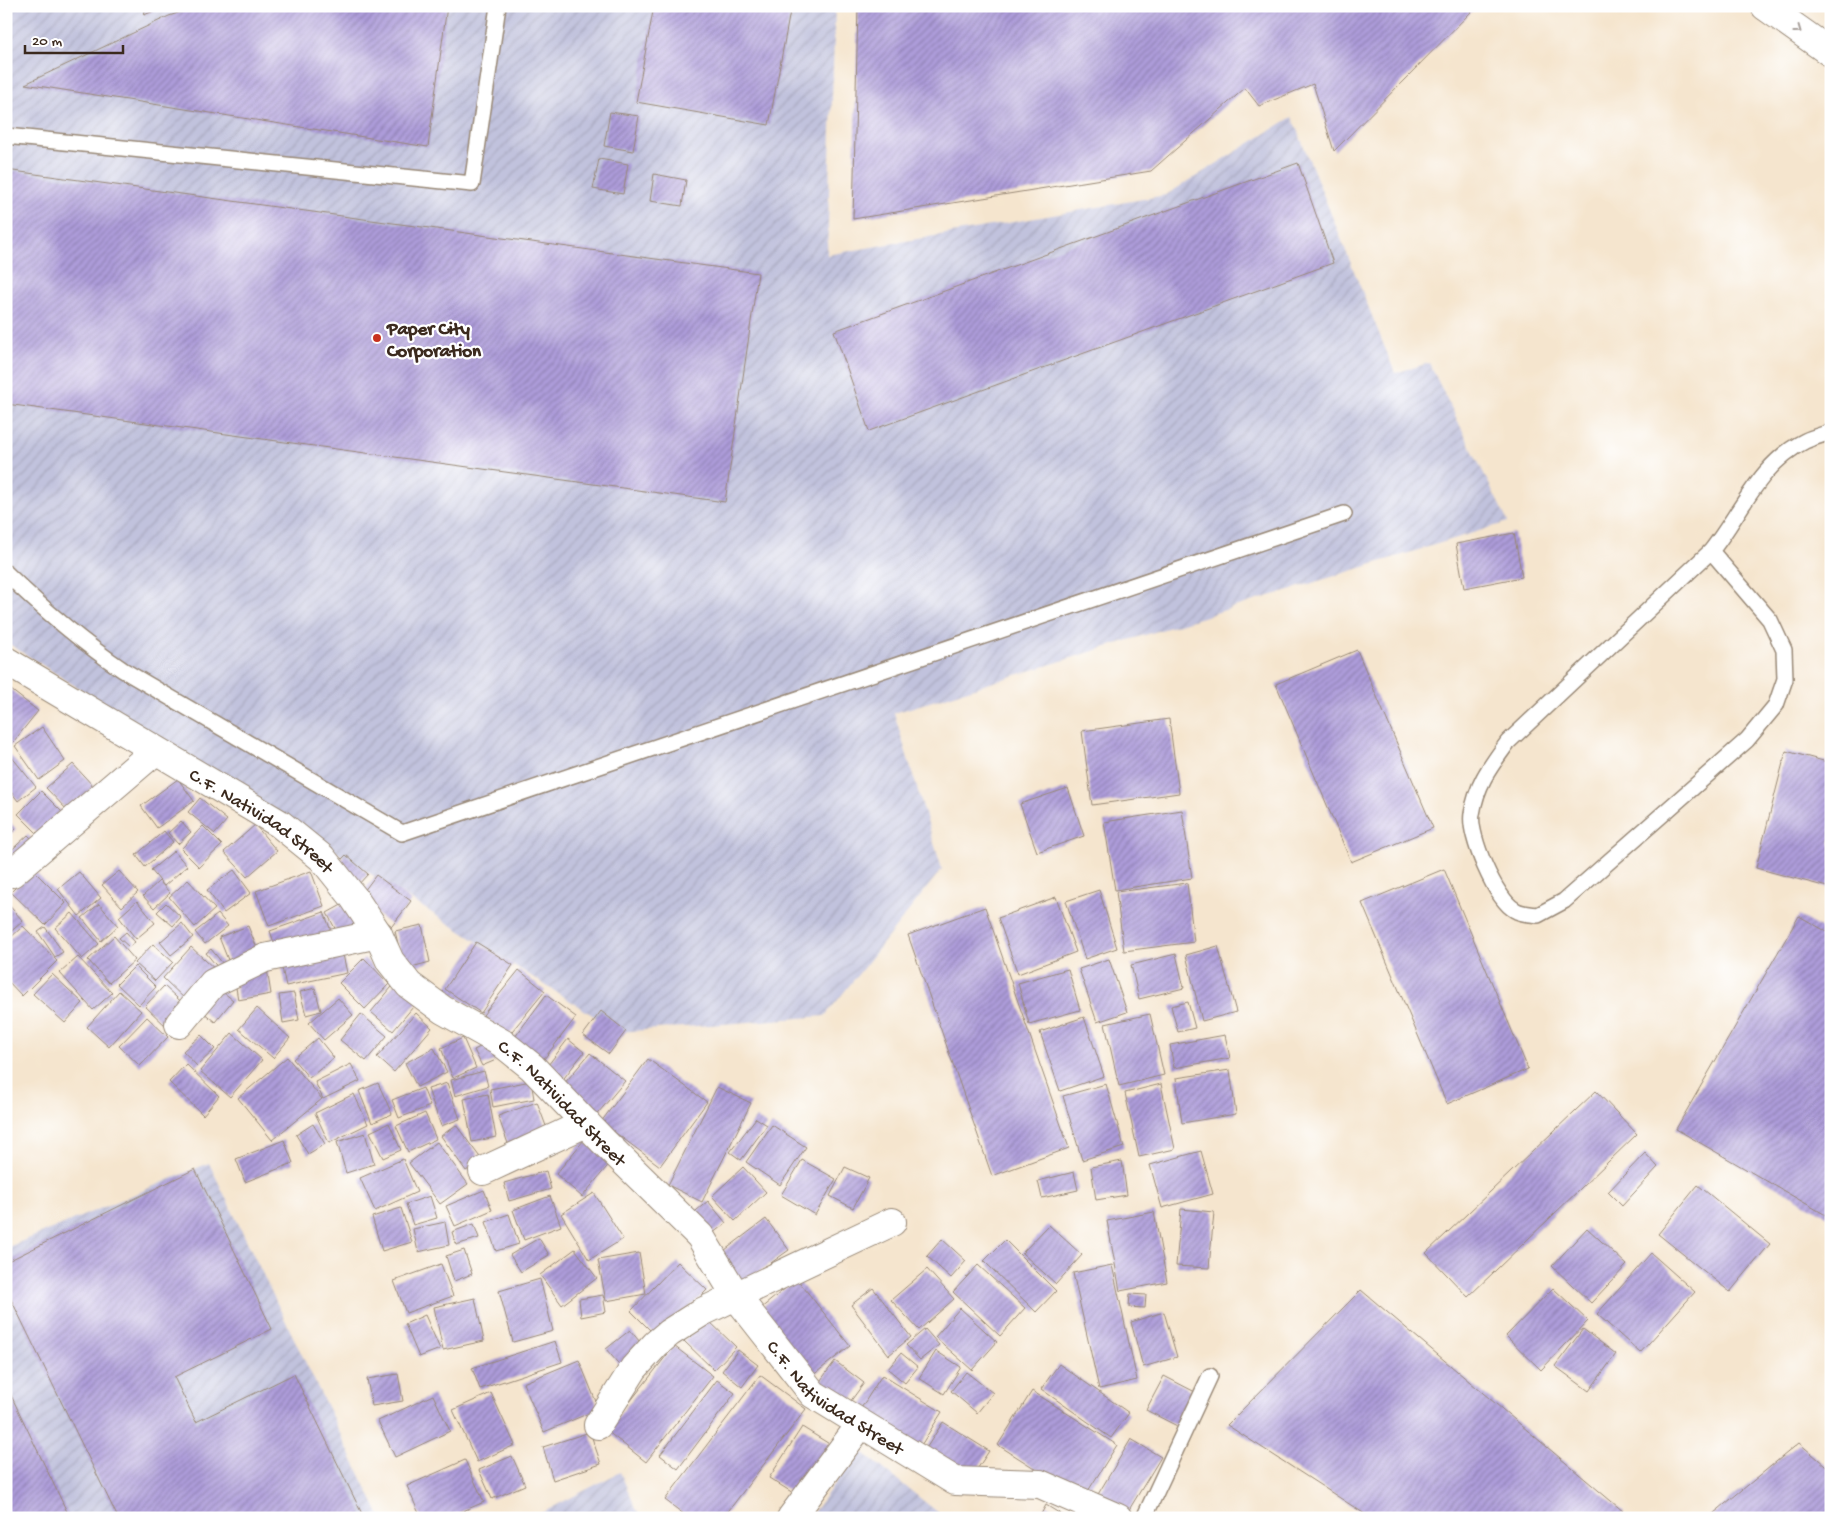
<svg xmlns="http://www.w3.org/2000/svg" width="1837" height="1524" font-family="'Gochi Hand',sans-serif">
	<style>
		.industrial { fill: url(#industrial-furrows) }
		.building { fill: url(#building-hatch) }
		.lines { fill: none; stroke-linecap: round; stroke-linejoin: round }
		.lane-casing { stroke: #988876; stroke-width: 18 }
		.street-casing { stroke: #988876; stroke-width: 30 }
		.primary-casing { stroke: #988876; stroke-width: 30 }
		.lane { stroke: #fff; stroke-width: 15 }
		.street { stroke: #fff; stroke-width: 28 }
		.primary { stroke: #fff; stroke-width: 28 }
		.oneway { stroke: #a79f9a }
		.poi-dot { fill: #c8321e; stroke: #fff; stroke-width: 2 }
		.labels { text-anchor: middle; stroke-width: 4.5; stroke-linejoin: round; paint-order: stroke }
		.poi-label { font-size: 19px; font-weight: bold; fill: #3b2a1e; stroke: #fff; text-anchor: start }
		.street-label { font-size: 19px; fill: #3b2a1e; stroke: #fff }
	</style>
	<defs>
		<pattern id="industrial-furrows" width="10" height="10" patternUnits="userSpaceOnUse" patternTransform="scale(1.25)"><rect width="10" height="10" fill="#c1c2dd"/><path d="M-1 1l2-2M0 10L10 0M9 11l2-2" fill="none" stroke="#a7a7bd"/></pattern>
		<pattern id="building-hatch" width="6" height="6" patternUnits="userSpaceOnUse" patternTransform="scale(1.25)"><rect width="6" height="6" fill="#ad9cda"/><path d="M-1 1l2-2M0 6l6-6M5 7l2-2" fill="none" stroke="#8e7fb0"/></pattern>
	</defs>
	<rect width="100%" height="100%" fill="#fff"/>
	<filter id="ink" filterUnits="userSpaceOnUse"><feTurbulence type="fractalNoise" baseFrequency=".02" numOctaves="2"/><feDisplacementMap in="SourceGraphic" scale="10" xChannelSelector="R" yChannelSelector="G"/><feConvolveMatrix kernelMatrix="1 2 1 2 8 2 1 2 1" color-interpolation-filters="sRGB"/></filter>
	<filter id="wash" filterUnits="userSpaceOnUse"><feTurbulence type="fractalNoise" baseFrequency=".0096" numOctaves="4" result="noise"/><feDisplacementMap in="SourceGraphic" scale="20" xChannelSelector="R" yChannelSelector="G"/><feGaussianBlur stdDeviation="1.12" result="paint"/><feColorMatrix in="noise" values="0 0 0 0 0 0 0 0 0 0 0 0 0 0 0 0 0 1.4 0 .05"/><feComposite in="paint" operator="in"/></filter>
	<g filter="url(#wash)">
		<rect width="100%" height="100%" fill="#f5e5ce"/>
		<path class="industrial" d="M6,6h829l-8,249 339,-60 126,-78 103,256 34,-10 79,159 -614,191 48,156 -117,147 -206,16 -613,-390z
			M209,1163l172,355h-375v-270z
			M860,1450l85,68h-136z
			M620,1472l20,46h-108z"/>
		<g id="blocks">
			<path class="building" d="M146,6h20l-22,9z
				M199,6h248l-19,141 -403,-63 144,-68z
				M654,6h137l-22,119 -133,-23z
				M858,6h619l-143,145 -21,-67 -54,22 -14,-18 -94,83 -298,48z
				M610,112l29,4 -6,35 -29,-5z
				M599,159l29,5 -5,30 -30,-5z
				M1298,163l35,100 -464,168 -35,-100z
				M6,170l752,103 -33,229 -719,-98z
				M654,174l32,6 -4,26 -32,-5z
				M1514,533l8,44 -58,11 -8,-44z
				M1357,650l76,178 -82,34 -75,-178z
				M6,686l32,25 -32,40z
				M1169,719l10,74 -87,12 -10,-74z
				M42,727l23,34 -26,19 -24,-34z
				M1786,751l45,12v125l-75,-20z
				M11,756l25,31 -18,14 -12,-16v-26z
				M73,764l21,23 -26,24 -22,-23z
				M178,779l16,22 -37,27 -16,-22z
				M1068,788l16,48 -47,16 -17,-48z
				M41,791l26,26 -23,23 -26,-26z
				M200,798l27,22 -12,14 -27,-22z
				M1182,810l10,68 -77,12 -11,-68z
				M6,817l10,12 -10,9z
				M181,821l10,11 -13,12 -10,-11z
				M255,825l22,26 -30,26 -23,-25z
				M203,826l19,19 -23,22 -18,-18z
				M164,831l9,11 -28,25 -9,-12z
				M28,835l8,8 -23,21 -7,-9z
				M174,851l13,15 -23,20 -13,-16z
				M346,855l22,19 -11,12 -22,-20z
				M1444,869l84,200 -81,35 -85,-201z
				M33,870l33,33 -21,22 -34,-33z
				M234,870l17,23 -27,20 -17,-23z
				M119,871l19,21 -16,15 -20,-22z
				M311,871l13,35 -55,20 -13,-35z
				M79,872l22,26 -22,18 -21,-27z
				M376,875l35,26 -19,25 -34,-27z
				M188,880l27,29 -20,18 -26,-30z
				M159,881l11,12 -16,15 -11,-12z
				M1187,883l7,59 -70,9 -8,-59z
				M1099,890l18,58 -32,11 -19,-58z
				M1056,897l20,55 -58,22 -20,-56z
				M137,901l18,22 -19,16 -17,-22z
				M6,902l17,19 -17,15z
				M347,902l14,27 -20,11 -14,-27z
				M166,903l15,14 -8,9 -16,-14z
				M99,904l19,22 -17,15 -19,-23z
				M985,907l84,241 -77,28 -84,-241z
				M324,912l7,19 -54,20 -7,-20z
				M72,913l27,31 -17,15 -27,-31z
				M218,914l10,12 -23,18 -10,-12z
				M1799,916l32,18v284l-155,-89z
				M182,923l11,14 -22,18 -11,-13z
				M422,925l8,37 -26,7 -9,-38z
				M23,926l34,35 -35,35 -16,-17v-37z
				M248,926l13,32 -29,12 -13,-33z
				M45,927l18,25 -8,5 -17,-25z
				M126,932l9,10 -6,5 -10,-9z
				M114,936l21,24 -26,23 -21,-23z
				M476,942l37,23 -32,48 -36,-24z
				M153,944l20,18 -18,19 -20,-18z
				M341,945l6,28 -61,13 -6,-27z
				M1218,946l18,66 -34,9 -16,-66z
				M191,947l26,24 -29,31 -25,-24z
				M211,949l17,21 -5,4 -17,-21z
				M1176,954l8,34 -45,11 -8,-34z
				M78,957l34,36 -19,17 -33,-37z
				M364,958l25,26 -24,25 -26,-26z
				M1109,959l18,53 -30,10 -18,-53z
				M135,966l21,21 -17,18 -22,-21z
				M267,969l4,25 -33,6 -4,-25z
				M1068,969l12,41 -51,14 -11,-41z
				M519,970l26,21 -37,45 -25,-21z
				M52,974l31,29 -18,20 -32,-29z
				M396,982l22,19 -25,30 -22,-19z
				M214,985l19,15 -18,22 -19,-16z
				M164,986l24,22 -19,21 -24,-23z
				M315,988l6,23 -15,4 -6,-23z
				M119,991l22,20 -32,36 -22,-20z
				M294,993l5,27 -16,3 -4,-28z
				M546,995l30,22 -35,46 -29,-22z
				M338,998l15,17 -29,25 -15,-17z
				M1188,1002l7,26 -17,4 -7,-26z
				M257,1008l33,30 -17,20 -34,-29z
				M601,1011l25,20 -17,23 -26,-19z
				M416,1013l16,15 -38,44 -17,-15z
				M361,1014l26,22 -21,25 -26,-21z
				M1150,1014l14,61 -45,11 -14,-62z
				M147,1017l21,20 -28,29 -21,-20z
				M1084,1017l20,59 -44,15 -20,-59z
				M232,1033l30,27 -32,37 -30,-26z
				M201,1035l14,14 -18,17 -14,-15z
				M1225,1035l5,23 -56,10 -4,-23z
				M318,1038l16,20 -25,20 -16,-19z
				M463,1038l13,30 -23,10 -12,-30z
				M568,1039l16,13 -23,30 -16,-13z
				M488,1043l8,17 -14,6 -8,-16z
				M434,1048l13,24 -30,15 -12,-24z
				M590,1053l35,28 -32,38 -35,-28z
				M287,1057l35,42 -50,41 -34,-42z
				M648,1059l59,43 -47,64 -59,-44z
				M186,1064l33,32 -16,19 -34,-33z
				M351,1064l9,17 -37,18 -8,-17z
				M1230,1070l6,44 -54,9 -6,-45z
				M484,1071l4,15 -33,10 -4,-16z
				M531,1081l3,18 -41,8 -3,-18z
				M378,1083l14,31 -20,9 -13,-32z
				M447,1083l13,36 -19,7 -13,-37z
				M1106,1084l18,63 -42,13 -19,-64z
				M1161,1084l14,65 -36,8 -14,-64z
				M717,1087l34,16 -49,99 -34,-17z
				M423,1088l7,18 -31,12 -7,-18z
				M1596,1091l41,43 -169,163 -42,-44z
				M354,1094l14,30 -39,19 -14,-30z
				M488,1094l8,43 -24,5 -8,-43z
				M537,1102l12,32 -39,15 -12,-33z
				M425,1113l11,26 -28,13 -12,-26z
				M756,1118l11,7 -26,35 -11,-8z
				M389,1123l12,27 -18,8 -13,-26z
				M313,1124l12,20 -17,10 -12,-19z
				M456,1125l26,35 -16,11 -25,-35z
				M772,1125l34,22 -26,38 -34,-23z
				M365,1133l9,31 -28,9 -9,-31z
				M284,1140l9,23 -48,19 -9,-23z
				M584,1140l27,22 -29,35 -26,-23z
				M437,1142l31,42 -28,20 -31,-41z
				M1201,1151l12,43 -51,14 -12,-43z
				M1645,1153l13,14 -36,39 -14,-14z
				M403,1159l14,33 -42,19 -15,-33z
				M802,1160l34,19 -21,36 -34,-20z
				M1122,1161l5,34 -31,5 -5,-33z
				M743,1167l23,25 -31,29 -23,-25z
				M845,1167l24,11 -16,30 -23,-12z
				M195,1169l77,160 -98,48 22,45 98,-48 70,144h-246l-112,-229v-27z
				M546,1171l5,18 -42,12 -5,-18z
				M1074,1172l4,18 -36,8 -4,-17z
				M1698,1185l72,59 -40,48 -72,-58z
				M484,1190l8,20 -37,16 -9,-20z
				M594,1193l29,46 -34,21 -28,-46z
				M430,1196l7,22 -24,7 -7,-21z
				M550,1196l11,30 -37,14 -11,-30z
				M708,1201l18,22 -18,14 -17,-22z
				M401,1208l11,34 -30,9 -10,-34z
				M1181,1209l33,3 -5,56 -33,-2z
				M1154,1212l13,70 -47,9 -13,-70z
				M509,1214l10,30 -23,7 -10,-29z
				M766,1219l23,31 -46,33 -22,-30z
				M445,1222l4,23 -31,7 -5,-23z
				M474,1224l5,14 -23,7 -4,-13z
				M1049,1225l33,30 -26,29 -34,-31z
				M1587,1228l40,37 -36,38 -39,-37z
				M539,1238l10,17 -28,17 -11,-17z
				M942,1239l24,22 -15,17 -24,-22z
				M1005,1240l51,51 -20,21 -52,-51z
				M575,1249l22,29 -35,27 -22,-30z
				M464,1250l8,24 -18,7 -8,-25z
				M639,1253l7,41 -40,7 -8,-41z
				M1651,1253l44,39 -55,61 -43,-39z
				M678,1262l29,28 -48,49 -28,-28z
				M441,1264l12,32 -47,17 -12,-32z
				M978,1265l47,43 -25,28 -47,-44z
				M1112,1265l25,115 -38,9 -26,-116z
				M927,1269l27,30 -35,31 -28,-30z
				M540,1279l13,52 -40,11 -14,-51z
				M797,1279l53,67 -38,30 -52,-67z
				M873,1288l38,49 -22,18 -38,-50z
				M1553,1288l35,33 -47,49 -35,-34z
				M1361,1290l263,222 -5,6h-248l-144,-93z
				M1130,1294l16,1 -1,13 -16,-1z
				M603,1295l3,17 -25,5 -2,-18z
				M475,1298l9,43 -41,9 -9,-43z
				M960,1308l37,34 -25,28 -37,-33z
				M1164,1312l13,45 -34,10 -12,-45z
				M425,1315l15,34 -21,8 -14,-33z
				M706,1318l30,29 -22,23 -30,-29z
				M925,1329l14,16 -19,15 -14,-15z
				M1583,1329l33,25 -27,37 -34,-25z
				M630,1330l15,18 -23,20 -16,-19z
				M555,1341l7,21 -82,27 -8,-21z
				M674,1346l39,30 -67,86 -39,-31z
				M738,1350l20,15 -16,22 -20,-16z
				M936,1351l25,16 -17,27 -25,-16z
				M901,1353l17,14 -13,16 -17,-14z
				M579,1360l20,49 -55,23 -21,-49z
				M835,1361l29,22 -17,23 -29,-22z
				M1059,1364l70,49 -18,25 -70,-49z
				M966,1372l27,21 -16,20 -26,-22z
				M398,1374l5,27 -31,5 -5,-27z
				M760,1375l46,34 -83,109h-34l-24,-18z
				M882,1375l60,37 -24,38 -60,-37z
				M1164,1376l35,18 -18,34 -35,-18z
				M717,1380l18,13 -57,76 -18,-14z
				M6,1385l64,133h-64z
				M1032,1391l85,54 -34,54 -85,-54z
				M491,1393l24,52 -38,17 -24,-52z
				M433,1395l17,36 -55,26 -17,-36z
				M943,1422l46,29 -19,29 -45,-30z
				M802,1427l29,18 -33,51 -29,-18z
				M590,1432l11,32 -48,16 -10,-33z
				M1131,1439l30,18 -34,56 -30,-17z
				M1799,1443l32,27v48h-123z
				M512,1456l13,29 -33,14 -13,-29z
				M465,1460l19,42 -37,16h-26l-14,-32z
				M1046,1505l21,13h-28z"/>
		</g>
	</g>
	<g filter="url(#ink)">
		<use href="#blocks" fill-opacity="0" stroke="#988876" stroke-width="1"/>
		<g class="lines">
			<defs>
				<path id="lane" d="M6,136l466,48 26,-178
					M1711,551l59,69 14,30 1,29 -9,26 -29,35 -183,161 -26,14c-7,-1 -17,-1 -23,-5 -19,-10 -47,-75 -43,-96 5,-31 18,-47 36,-72l203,-191c30,-38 49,-88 94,-110 8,-4 17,-6 26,-9
					M6,573c37,36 74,68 117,97l279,163 942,-319
					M1144,1518l66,-142"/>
				<g id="street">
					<path id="s1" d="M6,661l274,163 42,34 32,40 24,36 12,27 19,24 34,25 59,33 30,24 71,74 97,95 36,60 77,98 142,87 85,3 78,34"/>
					<path d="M12,873l143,-122"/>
					<path d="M179,1024l34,-41 52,-25 113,-24"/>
					<path d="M483,1171l103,-48"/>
					<path d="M598,1425l36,-57 22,-24 13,-11 33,-21 190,-90"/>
					<path d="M791,1518l70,-94"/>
				</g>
				<path id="primary" d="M1765,6l66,47"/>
			</defs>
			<use href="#lane" class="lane-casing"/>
			<use href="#street" class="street-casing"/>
			<use href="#primary" class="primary-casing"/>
			<use href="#lane" class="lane"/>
			<use href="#street" class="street"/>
			<use href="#primary" class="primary"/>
		</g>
		<defs><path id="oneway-chevron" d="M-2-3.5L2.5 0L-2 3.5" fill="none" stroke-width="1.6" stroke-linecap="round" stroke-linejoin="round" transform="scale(1.25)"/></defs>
		<use class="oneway" href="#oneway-chevron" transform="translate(1798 30) rotate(36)"/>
	</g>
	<circle class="poi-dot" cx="377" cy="338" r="5"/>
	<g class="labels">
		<g class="poi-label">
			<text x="387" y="334">Paper City<tspan x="387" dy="22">Corporation</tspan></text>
		</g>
		<g class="street-label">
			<text dy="7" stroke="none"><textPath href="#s1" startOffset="302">C.F. Natividad Street</textPath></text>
			<text dy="7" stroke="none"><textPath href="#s1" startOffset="722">C.F. Natividad Street</textPath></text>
			<text dy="7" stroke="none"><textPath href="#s1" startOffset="1128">C.F. Natividad Street</textPath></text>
		</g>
	</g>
	<rect width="1837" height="1524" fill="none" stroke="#fff" stroke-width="25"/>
	<path d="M25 45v8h98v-8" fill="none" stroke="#3b2a1e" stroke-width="2.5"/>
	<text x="32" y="45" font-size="15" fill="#3b2a1e" stroke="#ffffff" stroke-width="4" paint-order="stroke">20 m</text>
</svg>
